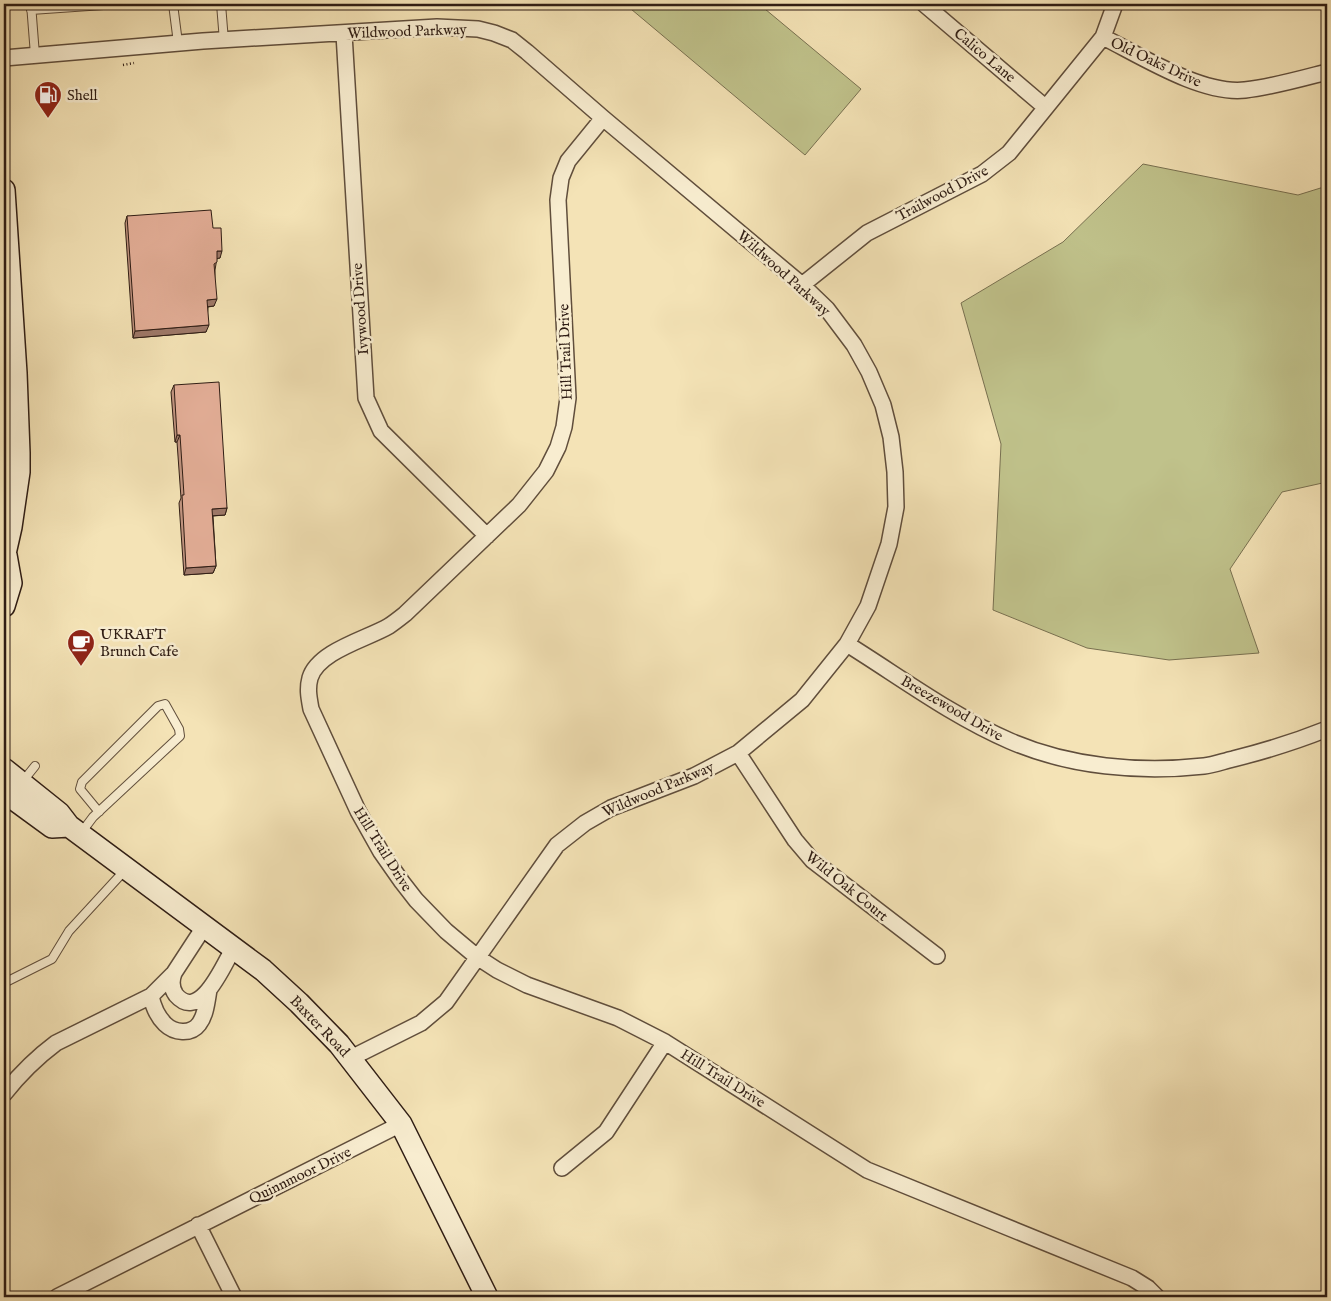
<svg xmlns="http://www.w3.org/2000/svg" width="1331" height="1301" font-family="'IM FELL English',serif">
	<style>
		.green { fill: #c0c28b; stroke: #787050 }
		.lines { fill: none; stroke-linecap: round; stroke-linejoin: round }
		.service-casing { stroke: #604e3c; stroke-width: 10 }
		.minor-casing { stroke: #604e3c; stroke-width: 18 }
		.secondary-casing { stroke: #2f1d14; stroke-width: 24 }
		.path { stroke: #2f1d14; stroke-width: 2.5; stroke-dasharray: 1 2.5; stroke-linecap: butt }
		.service { stroke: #f8edd0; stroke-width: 8 }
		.minor { stroke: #f8edd0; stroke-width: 15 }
		.secondary { stroke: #f8edd0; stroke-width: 21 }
		.wall { fill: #c29581; stroke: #2f1d14 }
		.shaded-wall { fill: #9e7969; stroke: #2f1d14 }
		.building { fill: #e2ad96; stroke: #2f1d14 }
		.labels { text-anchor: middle; stroke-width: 5; stroke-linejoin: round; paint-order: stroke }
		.street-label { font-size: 15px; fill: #2f1d14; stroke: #f8edd0 }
		.poi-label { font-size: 15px; fill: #2f1d14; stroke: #f8edd0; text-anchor: start }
	</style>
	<rect width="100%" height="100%" fill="#f4e3b6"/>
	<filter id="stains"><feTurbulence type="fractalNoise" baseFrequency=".004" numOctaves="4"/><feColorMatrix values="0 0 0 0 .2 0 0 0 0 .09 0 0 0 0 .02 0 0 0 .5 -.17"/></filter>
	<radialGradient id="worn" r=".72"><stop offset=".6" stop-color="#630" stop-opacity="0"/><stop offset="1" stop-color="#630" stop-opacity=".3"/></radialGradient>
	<path class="green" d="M625,4h134l102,85 -56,66z
		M1143,164l155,31 29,-9v296l-45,10 -52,77 29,84 -90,7 -82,-12 -94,-38 8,-166 -40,-141 102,-61z"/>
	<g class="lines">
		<defs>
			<path id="service" d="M31,4l4,51
				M173,4l5,39
				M221,4l3,37
				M31,10l87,-6
				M23,781l12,-15
				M81,833l12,-16 87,-81 -1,-7 -14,-25 -7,2 -76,76 -2,7 19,23
				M4,983l48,-24 17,-28 57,-62"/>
			<path id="minor" d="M924,4l121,103
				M344,34l22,364 15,33 106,105
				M1103,37c38,19 99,58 142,53 27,-3 55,-11 82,-18
				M4,58l199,-17 234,-14 41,2 16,4 18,7 15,12 76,66 199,167 25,24 27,36 15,27 14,33 8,32 4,35 1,35 -7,37 -21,62 -21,38 -45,56 -64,53 -44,23 -83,32 -26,15 -28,22 -111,157 -25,21 -70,35
				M603,118l-35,43 -7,17 -3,22 10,198 -4,29 -6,20 -12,24 -27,34 -114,109c-5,4 -10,8 -16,12 -22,13 -71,25 -79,52 -3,11 -1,20 1,31l47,102 23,41 21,30 14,18 30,31 31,26 20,13 30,15 91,33 47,24 202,128 265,108 16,10 9,9
				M802,285l65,-52 115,-59 27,-21 94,-116 12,-33
				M847,644c53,33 105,72 163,97 60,26 130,32 194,25 10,-1 20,-5 29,-7 32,-8 64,-18 94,-30
				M738,753l57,87 17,20 125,96
				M174,973c-3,8 -3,15 2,22 24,28 48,-31 57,-46
				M151,996c2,10 6,20 14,28 9,9 26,11 34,0 7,-9 8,-23 10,-34
				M4,1094c15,-19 32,-36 52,-51l95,-47 23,-23 30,-46
				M562,1168l44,-36 59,-90
				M198,1225l36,72
				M57,1297l344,-173"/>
			<path id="secondary" d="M4,190l12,183 3,80v19l-8,55 -7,31
				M4,606l7,-23 -5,-28
				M4,769l55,44 10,13 194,144 36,33 40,41 62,80 86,173
				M4,792l48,35 17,-1"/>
		</defs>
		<use href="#service" class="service-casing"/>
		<use href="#minor" class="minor-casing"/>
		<use href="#secondary" class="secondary-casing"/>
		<path class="path" d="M123,65l11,-2"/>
		<use href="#service" class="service"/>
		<use href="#minor" class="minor"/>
		<use href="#secondary" class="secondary"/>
	</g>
	<path class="wall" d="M127,216l86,12 7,30h-3l-2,12 -1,36 -6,1 -2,25 -73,6 -8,-115z
		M174,385l53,123 -2,7 -12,1 3,50 -3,7 -29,2 -5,-72 2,-5 -4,-56h-2l-4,-50z"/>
	<path class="shaded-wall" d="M217,251h5l-2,7 -6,1z
		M217,299l-3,7 -9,1 2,-7z
		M209,325l-3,7 -73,6 2,-7z
		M177,435h3l-3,7h-2z
		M227,508l-2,7 -16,1 3,-7z
		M216,566l-3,7 -29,2 2,-7z"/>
	<path class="building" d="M211,210l2,18h8l1,23h-5v11l-3,2 3,35 -10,1 2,25 -74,6 -8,-115z
		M219,382l8,126 -15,1 4,57 -30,2 -4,-73h2l-4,-60h-3l-3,-50z"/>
	<defs>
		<symbol id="fuel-pin" viewBox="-11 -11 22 30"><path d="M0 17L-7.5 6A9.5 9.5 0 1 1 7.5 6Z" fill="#8f2418" stroke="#f8edd0"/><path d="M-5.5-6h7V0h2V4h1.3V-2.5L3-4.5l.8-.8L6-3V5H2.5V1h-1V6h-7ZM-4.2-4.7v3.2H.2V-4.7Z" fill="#fff"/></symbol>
		<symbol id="cafe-pin" viewBox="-11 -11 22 30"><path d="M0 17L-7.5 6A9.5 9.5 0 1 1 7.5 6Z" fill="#8f2418" stroke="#f8edd0"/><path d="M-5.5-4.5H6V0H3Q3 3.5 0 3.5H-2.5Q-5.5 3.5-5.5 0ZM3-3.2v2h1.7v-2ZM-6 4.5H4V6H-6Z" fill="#fff"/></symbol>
	</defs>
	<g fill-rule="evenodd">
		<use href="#fuel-pin" x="32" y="79" width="32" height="43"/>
		<use href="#cafe-pin" x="65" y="627" width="32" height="43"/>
	</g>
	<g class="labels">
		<g class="street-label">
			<text transform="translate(407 31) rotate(-2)" y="5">Wildwood Parkway</text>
			<text transform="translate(985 55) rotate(40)" y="5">Calico Lane</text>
			<text transform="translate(1156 62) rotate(25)" y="5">Old Oaks Drive</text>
			<text transform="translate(942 193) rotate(-28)" y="5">Trailwood Drive</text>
			<text transform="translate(784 273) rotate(42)" y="5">Wildwood Parkway</text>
			<text transform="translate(360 309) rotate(-94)" y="5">Ivywood Drive</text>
			<text transform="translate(565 352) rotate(-92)" y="5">Hill Trail Drive</text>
			<text transform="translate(952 708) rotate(30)" y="5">Breezewood Drive</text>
			<text transform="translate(658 789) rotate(-23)" y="5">Wildwood Parkway</text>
			<text transform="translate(383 849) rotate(58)" y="5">Hill Trail Drive</text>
			<text transform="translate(847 886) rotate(39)" y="5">Wild Oak Court</text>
			<text transform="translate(320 1026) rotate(46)" y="5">Baxter Road</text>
			<text transform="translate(723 1078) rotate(32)" y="5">Hill Trail Drive</text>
			<text transform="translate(300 1175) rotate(-26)" y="5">Quinnmoor Drive</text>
		</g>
		<g class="poi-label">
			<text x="67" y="100">Shell</text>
			<text x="100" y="639">UKRAFT<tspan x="100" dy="17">Brunch Cafe</tspan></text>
		</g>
	</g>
	<rect width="1331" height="1301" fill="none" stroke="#f4e3b6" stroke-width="20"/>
	<rect x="5" y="5" width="1321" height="1291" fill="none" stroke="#2f1d14" stroke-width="2.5"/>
	<rect x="10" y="10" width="1311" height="1281" fill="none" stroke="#2f1d14"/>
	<rect width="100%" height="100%" filter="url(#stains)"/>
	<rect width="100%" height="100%" fill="url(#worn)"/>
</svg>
